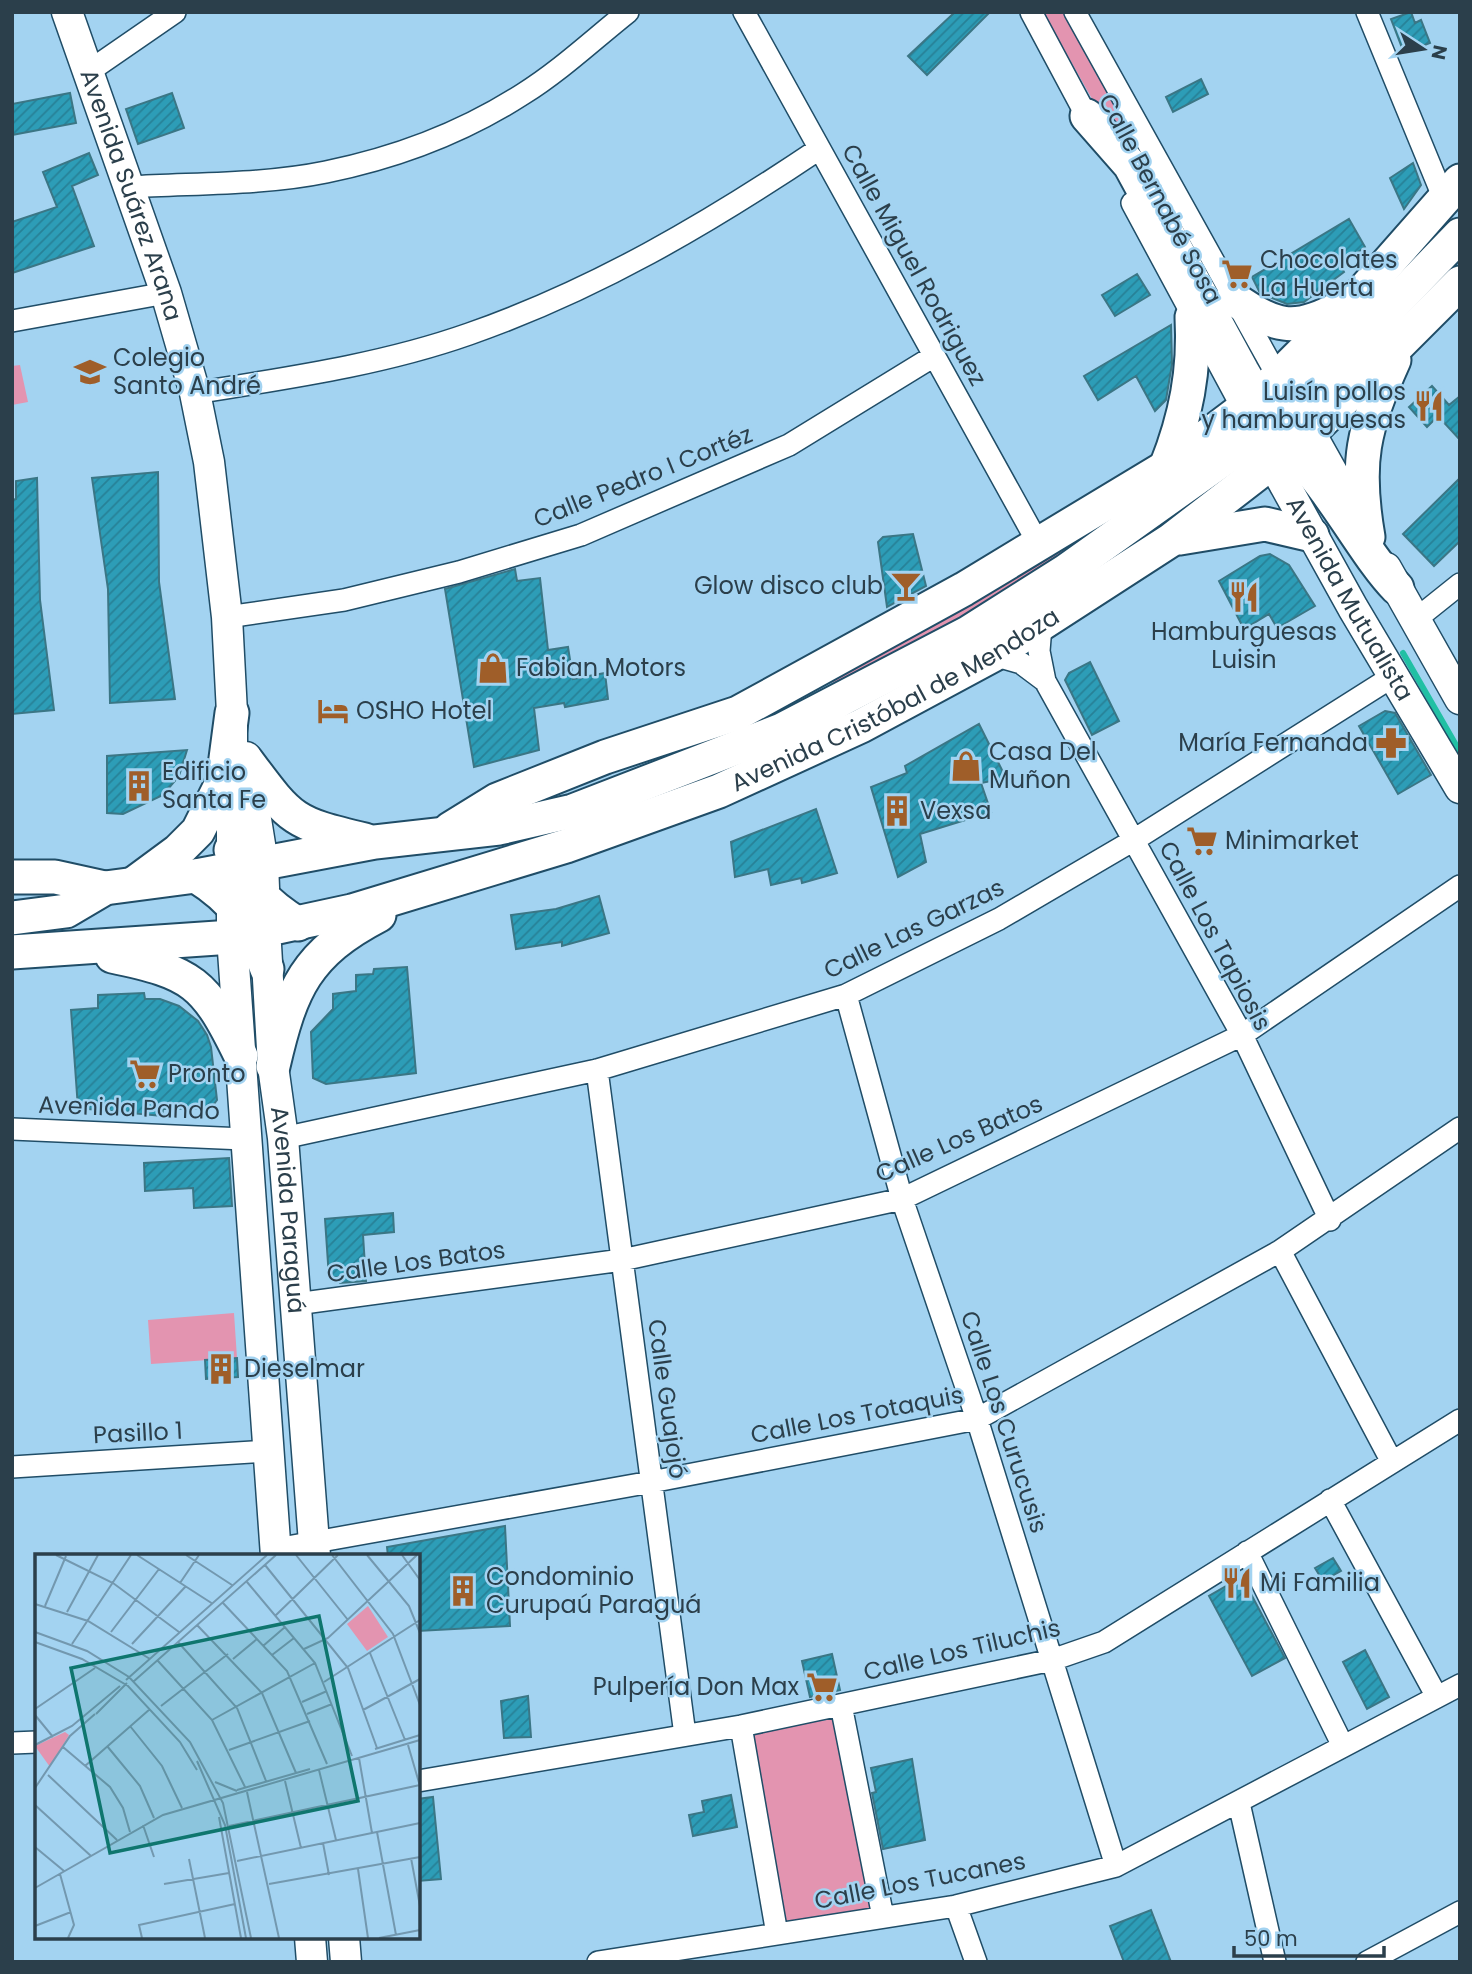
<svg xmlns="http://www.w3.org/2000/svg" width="1472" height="1974" font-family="Poppins,sans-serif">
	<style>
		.green { fill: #e394b0 }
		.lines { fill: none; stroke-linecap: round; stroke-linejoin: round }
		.stream { stroke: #21c0a4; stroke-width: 6 }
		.building { fill: url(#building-hatch); stroke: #3b7685; stroke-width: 2 }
		.minor-casing { stroke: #204d67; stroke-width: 24 }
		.secondary-casing { stroke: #204d67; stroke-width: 33 }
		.primary-casing { stroke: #204d67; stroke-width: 37 }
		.minor { stroke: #fff; stroke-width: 21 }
		.secondary { stroke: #fff; stroke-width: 30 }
		.primary { stroke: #fff; stroke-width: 33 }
		.labels { text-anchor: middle; stroke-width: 5; stroke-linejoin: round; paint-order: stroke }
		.street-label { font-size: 24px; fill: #2b3f4b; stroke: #a3d3f1 }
		.poi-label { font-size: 24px; fill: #2b3f4b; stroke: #a3d3f1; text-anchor: start }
		.inset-road { fill: none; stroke: #7398af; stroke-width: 2 }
		.view { fill: #0f766e; fill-opacity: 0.15; stroke: #0f766e; stroke-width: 3.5 }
		.inset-edge { fill: none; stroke: #2b3f4b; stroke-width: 3.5 }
	</style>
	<defs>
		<pattern id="building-hatch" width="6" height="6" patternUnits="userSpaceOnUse" patternTransform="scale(1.75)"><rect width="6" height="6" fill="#2d9db7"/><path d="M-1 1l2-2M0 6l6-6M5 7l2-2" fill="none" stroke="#278197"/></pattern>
	</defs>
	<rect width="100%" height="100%" fill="#a3d3f1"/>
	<path class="green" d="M1043,12h24l172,320 -134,-210z
		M20,365l8,37 -16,3v-39z
		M1133,501l-57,54 -218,121 -57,14z
		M234,1313l3,45 -86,6 -3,-44z
		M838,1718l37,193 -91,13 -35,-191z"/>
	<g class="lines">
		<path class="stream" d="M1403,653l57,99"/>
	</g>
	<path class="building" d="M955,12h35l-63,63 -19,-19z
		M1411,12l4,11 6,-3 9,23 -26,10 -13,-34z
		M1201,79l7,15 -35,18 -7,-15z
		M70,93l6,30 -64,12v-31z
		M172,93l12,35 -46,16 -12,-35z
		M89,153l9,22 -26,11 22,60 -82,27v-51l45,-15 -14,-35z
		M1413,163l8,22 -17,24 -14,-31z
		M1349,219l16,28 -25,18 4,7 -40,30 -17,2 -27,-11 -8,-16z
		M1137,274l13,21 -35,21 -13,-21z
		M1171,325l1,39 -6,36 -11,11 -19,-35 -38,24 -14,-24z
		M1432,386l17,19 11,-9v44l-22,-24 -11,11 -18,-20z
		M158,472l1,110 16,117 -65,4 -2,-114 -16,-111z
		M37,478l3,122 14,110 -42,4v-214l4,-1v-18z
		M1460,478v63l-26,25 -31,-32z
		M913,534l13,52 -39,21 -9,-65 5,-5z
		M1270,554l19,11 26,41 -38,22 -8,-14 -25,15 -25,-48 41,-25z
		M515,569l2,12 23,-3 8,72 20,-3 5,32 32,-6 3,26 -43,8 -1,-4 -30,5 5,42 -65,17 -29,-178z
		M1090,662l29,59 -27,14 -27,-55 4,-7z
		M1385,711l10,2 36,62 -33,19 -39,-68z
		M979,724l27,54 -25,5 10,29 -71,22 6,28 -28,15 -27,-90 36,-14 -2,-7z
		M187,750l-8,26 -16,19 -40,19 -16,-1v-57z
		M816,809l21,64 -35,10 -1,-5 -30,7 -3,-16 -33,8 -4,-35z
		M599,896l10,37 -47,13v-4l-46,7 -5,-34 45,-6z
		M407,967l9,106 -90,11 -13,-6 -2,-46 22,-23v-15l23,-3v-16l17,-1 1,-5z
		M144,993l1,6h15l19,7 19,15 9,14 4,12 6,53 -6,8 -48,1 -1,7 -84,-8 -7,-98 27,-2v-13z
		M229,1158l3,48 -38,2 -1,-20 -48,3 -1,-28z
		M393,1213l1,19 -31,3 3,46 -26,2v-6l-11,1 -4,-59z
		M237,1358l1,19 -32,2 -1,-19z
		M505,1526l5,100 -92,5v-75h-30l-1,-9z
		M1333,1558l8,13 -18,10 -8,-13z
		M1242,1577l43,81 -33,18 -43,-80z
		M1365,1650l24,47 -22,12 -24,-47z
		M832,1654l8,36 -30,7 -8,-36z
		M528,1696l3,41 -27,1 -3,-37z
		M912,1759l13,81 -42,9 -11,-56 4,-1 -5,-24z
		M731,1795l6,32 -44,9 -4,-21 15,-3 -2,-11z
		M433,1797l8,82 -23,2v-82z
		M1151,1910l20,52h-47l-14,-36z"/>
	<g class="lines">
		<defs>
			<path id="minor" d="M744,12l294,531
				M1031,12l62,116
				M1075,12l203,365
				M1367,12l77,187
				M88,72l87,-60
				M130,187c64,-4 133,-2 196,-15 69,-14 138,-40 197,-78 37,-23 71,-55 105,-82
				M1132,203l111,206
				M12,321l154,-28
				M195,393c92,-15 186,-28 274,-59 126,-44 240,-111 350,-185
				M227,617l117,-17 115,-28 122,-37 208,-90 145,-89
				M1415,620l45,-36
				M1041,626l-2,25 6,30 197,354 88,185
				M993,655l28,8 24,18
				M846,995l56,204 75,220 139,447
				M597,1070l88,665
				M12,1129l232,10
				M283,1138l314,-68 249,-75 153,-76 135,-79 261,-165
				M1280,1251l112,211
				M296,1304l326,-44 280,-61 340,-164 218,-149
				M12,1467l256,-16
				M1330,1500l107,197
				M276,1549l375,-67 326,-63 303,-168 180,-123
				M1247,1552l96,194
				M841,1705l42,212
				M741,1726l36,208
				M12,1743l25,-1
				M418,1781l323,-55 311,-66 52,-18 356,-222
				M1239,1803l36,159
				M956,1906l20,56
				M598,1962l358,-56 160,-40 344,-181
				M1367,1962l93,-50"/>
			<g id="secondary">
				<path id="s1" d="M67,12l99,281 29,100 14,69 18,155 5,96v224l44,619"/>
				<path d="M1299,413l51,91"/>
				<path id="s2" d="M1261,442l92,166 107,180"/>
				<path d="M1386,568l74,131"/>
				<path d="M246,757l17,106 1,25"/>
				<path id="s3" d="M266,945l7,121 10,72 32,418"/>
				<path d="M310,1937l2,25"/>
				<path d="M344,1937l2,25"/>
			</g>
			<g id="primary">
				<path d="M1087,116l43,49 112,206 15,26 16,14"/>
				<path d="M1233,298c40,29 62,35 106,10"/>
				<path d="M1272,439c44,17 88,112 125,149"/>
				<path d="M1166,467c20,-50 29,-97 26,-150"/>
				<path d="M1368,537c-13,-75 -5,-108 26,-177"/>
				<path d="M1180,538l85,-14 47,11"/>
				<path d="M247,761c44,59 45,62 118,79"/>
				<path d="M450,829l47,-29 108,-43 133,-44 226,-124 202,-122 77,-58 35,-32 78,-78 104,-118"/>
				<path d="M231,850c16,33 34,54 67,74"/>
				<path d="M196,876c40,25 55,49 71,93"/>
				<path d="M12,877h43l50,11"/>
				<path d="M136,882l42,-31 20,-20 25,-50 9,-68"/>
				<path d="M12,918l54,-7 39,-23 91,-12 179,-34 124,-14 74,-17 209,-81 186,-97 98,-62 191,-136 62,-54 141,-146"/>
				<path id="s4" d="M12,952l220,-15 120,-26 214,-65 153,-55 142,-65 132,-71 178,-115 139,-107 150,-150"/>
				<path d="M112,956c81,17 93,26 129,100"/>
				<path d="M273,1066c18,-78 33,-113 106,-151"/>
			</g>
		</defs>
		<use href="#minor" class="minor-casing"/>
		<use href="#secondary" class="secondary-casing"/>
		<use href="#primary" class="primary-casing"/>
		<use href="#minor" class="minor"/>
		<use href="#secondary" class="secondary"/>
		<use href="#primary" class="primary"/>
	</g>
	<defs>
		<symbol id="supermarket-bare" viewBox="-9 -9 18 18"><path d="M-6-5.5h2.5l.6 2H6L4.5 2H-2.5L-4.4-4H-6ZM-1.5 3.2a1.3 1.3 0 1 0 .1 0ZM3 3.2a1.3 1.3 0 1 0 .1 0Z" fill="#9f5e29" stroke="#a3d3f1" stroke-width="2.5" paint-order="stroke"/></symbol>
		<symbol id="school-bare" viewBox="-9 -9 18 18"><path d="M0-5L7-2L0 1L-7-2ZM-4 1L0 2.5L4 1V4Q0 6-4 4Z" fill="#9f5e29" stroke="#a3d3f1" stroke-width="2.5" paint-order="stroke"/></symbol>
		<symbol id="restaurant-bare" viewBox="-9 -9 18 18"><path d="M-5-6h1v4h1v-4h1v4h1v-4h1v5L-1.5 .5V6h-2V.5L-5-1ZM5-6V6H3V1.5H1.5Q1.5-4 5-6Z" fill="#9f5e29" stroke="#a3d3f1" stroke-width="2.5" paint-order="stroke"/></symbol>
		<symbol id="bar-bare" viewBox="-9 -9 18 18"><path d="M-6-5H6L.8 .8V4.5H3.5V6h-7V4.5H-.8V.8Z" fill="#9f5e29" stroke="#a3d3f1" stroke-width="2.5" paint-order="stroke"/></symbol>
		<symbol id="shop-bare" viewBox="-9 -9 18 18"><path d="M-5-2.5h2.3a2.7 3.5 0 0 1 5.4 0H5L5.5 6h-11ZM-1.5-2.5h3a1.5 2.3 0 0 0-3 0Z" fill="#9f5e29" stroke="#a3d3f1" stroke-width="2.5" paint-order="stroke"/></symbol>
		<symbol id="hotel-bare" viewBox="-9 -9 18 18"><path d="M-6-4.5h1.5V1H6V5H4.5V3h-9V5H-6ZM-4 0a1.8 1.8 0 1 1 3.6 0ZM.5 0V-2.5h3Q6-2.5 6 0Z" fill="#9f5e29" stroke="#a3d3f1" stroke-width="2.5" paint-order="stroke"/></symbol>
		<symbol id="pharmacy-bare" viewBox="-9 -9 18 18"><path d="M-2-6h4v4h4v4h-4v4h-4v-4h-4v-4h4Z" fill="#9f5e29" stroke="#a3d3f1" stroke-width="2.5" paint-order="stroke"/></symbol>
		<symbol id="building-bare" viewBox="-9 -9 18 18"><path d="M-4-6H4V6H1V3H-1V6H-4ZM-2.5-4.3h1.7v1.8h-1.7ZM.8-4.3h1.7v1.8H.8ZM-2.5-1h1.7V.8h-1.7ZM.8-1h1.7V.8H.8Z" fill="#9f5e29" stroke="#a3d3f1" stroke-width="2.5" paint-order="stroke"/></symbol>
	</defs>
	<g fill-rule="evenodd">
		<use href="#supermarket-bare" x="1215" y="252" width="44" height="44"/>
		<use href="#school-bare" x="68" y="350" width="44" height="44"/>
		<use href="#restaurant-bare" x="1407" y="384" width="44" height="44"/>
		<use href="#bar-bare" x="884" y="564" width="44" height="44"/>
		<use href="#restaurant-bare" x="1222" y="575" width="44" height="44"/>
		<use href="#shop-bare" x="471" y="646" width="44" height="44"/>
		<use href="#hotel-bare" x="311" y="689" width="44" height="44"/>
		<use href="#pharmacy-bare" x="1369" y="721" width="44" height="44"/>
		<use href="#shop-bare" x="944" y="744" width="44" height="44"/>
		<use href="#building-bare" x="117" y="764" width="44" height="44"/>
		<use href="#building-bare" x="875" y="789" width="44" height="44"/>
		<use href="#supermarket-bare" x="1180" y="819" width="44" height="44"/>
		<use href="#supermarket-bare" x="123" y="1052" width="44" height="44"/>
		<use href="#building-bare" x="199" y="1347" width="44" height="44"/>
		<use href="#restaurant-bare" x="1215" y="1561" width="44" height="44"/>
		<use href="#building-bare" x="441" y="1569" width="44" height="44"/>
		<use href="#supermarket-bare" x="800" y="1665" width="44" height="44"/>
	</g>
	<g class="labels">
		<g class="street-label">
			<text dy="8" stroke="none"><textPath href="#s1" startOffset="194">Avenida Suárez Arana</textPath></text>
			<text transform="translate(1160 199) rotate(62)" y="8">Calle Bernabé Sosa</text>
			<text transform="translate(914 265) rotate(61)" y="8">Calle Miguel Rodriguez</text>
			<text transform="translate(643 477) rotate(-22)" y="8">Calle Pedro I Cortéz</text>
			<text dy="8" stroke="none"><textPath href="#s2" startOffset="180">Avenida Mutualista</textPath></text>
			<text dy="8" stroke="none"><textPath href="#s4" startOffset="928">Avenida Cristóbal de Mendoza</textPath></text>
			<text transform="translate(914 929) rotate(-26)" y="8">Calle Las Garzas</text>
			<text transform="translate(1215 936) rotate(62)" y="8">Calle Los Tapiosis</text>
			<text transform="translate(129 1108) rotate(2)" y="8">Avenida Pando</text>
			<text transform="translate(959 1139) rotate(-24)" y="8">Calle Los Batos</text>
			<text dy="8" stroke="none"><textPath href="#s3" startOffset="266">Avenida Paraguá</textPath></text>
			<text transform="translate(416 1262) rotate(-8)" y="8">Calle Los Batos</text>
			<text transform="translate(667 1399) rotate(82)" y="8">Calle Guajojó</text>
			<text transform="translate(857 1415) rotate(-11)" y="8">Calle Los Totaquis</text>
			<text transform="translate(1004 1422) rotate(72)" y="8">Calle Los Curucusis</text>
			<text transform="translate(138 1433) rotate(-3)" y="8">Pasillo 1</text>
			<text transform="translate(962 1650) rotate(-13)" y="8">Calle Los Tiluchis</text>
			<text transform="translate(920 1881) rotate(-11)" y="8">Calle Los Tucanes</text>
		</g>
		<g class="poi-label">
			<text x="1260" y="268">Chocolates<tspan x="1260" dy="28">La Huerta</tspan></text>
			<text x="113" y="366">Colegio<tspan x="113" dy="28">Santo André</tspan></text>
			<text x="1406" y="400" text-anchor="end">Luisín pollos<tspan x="1406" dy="28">y hamburguesas</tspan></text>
			<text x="883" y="594" text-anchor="end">Glow disco club</text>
			<text x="1244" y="640" text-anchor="middle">Hamburguesas<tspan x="1244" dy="28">Luisin</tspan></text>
			<text x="516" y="676">Fabian Motors</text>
			<text x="356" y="719">OSHO Hotel</text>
			<text x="1368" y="751" text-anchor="end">María Fernanda</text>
			<text x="989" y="760">Casa Del<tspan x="989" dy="28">Muñon</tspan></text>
			<text x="162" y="780">Edificio<tspan x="162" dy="28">Santa Fe</tspan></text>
			<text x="920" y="819">Vexsa</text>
			<text x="1225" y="849">Minimarket</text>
			<text x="168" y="1082">Pronto</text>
			<text x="244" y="1377">Dieselmar</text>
			<text x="486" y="1585">Condominio<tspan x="486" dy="28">Curupaú Paraguá</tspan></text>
			<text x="1260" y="1591">Mi Familia</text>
			<text x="799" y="1695" text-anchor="end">Pulpería Don Max</text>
		</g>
	</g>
	<g transform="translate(35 1554)">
		<rect width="385" height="385" fill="#a3d3f1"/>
		<path d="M333,52l20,31 -21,14 -20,-27zM30,178l4,3 -19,32 -15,-21z" fill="#e394b0"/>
		<path class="inset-road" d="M21,1l57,28 66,49M102,1l76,49M151,1l46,30M261,1l52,65M297,1l61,79 27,71M332,1l42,51 11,27M367,1l18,25M230,11l83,103 29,80M212,28l68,81 37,93M145,29l19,-28M188,49l64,68 40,93M0,50l53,17 62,38M10,52l21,-50M32,58l31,-57M240,62l63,-61M162,71l65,68 34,80M0,78l52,19 42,26 61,65 33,61 28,135M76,78l48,-63M0,88l47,17 46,27 52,56 17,28M143,88l59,66 29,73M37,90l59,-89M97,90l54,-58M228,92l22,-19M269,95l24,-11 89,-83M335,99l35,87M237,101l22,-17M198,105l24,-20M123,107l54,59 33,67M91,126l141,-125M98,128l143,-127M289,128l96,-62M267,148l25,-11M126,152l67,-52M0,155l60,-41M328,156l57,-31M61,160l31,-31M272,160l25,-10M0,161l18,22M177,166l103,-57M95,172l32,40 20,42M0,191l37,-19 48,-40M373,191l12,41M72,192l33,40 14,32M28,193l47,40 13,21 7,24M340,195l45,-14M194,196l81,-29M324,204l13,75M162,207l28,64 21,113M50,212l65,-57M284,216l17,70M13,221l69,65M250,227l16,67M180,228l22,9M0,234l35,-52 25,-22M202,236l73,-21M212,238l32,146M0,251l56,51M184,263l22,121M108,271l11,32M194,272l191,-41M342,278l19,103M288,289l6,32M0,293l29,24M376,304l9,48M154,305l16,79M202,307l183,-38M323,315l10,69M25,320l14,51 -6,13M129,330l65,-11M234,330l151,-27M0,334l128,-73 257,-75M0,372l36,-14M107,384l-3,-13 96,-21M344,384l41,-8"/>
		<path class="view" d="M284,62l39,185 -248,52 -39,-185z"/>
		<rect width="385" height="385" class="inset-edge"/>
	</g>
	<rect width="1472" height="1974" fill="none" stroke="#2b3f4b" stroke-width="28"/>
	<g transform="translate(1423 49) rotate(102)" stroke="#a3d3f1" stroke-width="5" paint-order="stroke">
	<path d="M0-5L12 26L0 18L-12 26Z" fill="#2b3f4b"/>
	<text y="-10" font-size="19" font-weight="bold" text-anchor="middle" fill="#2b3f4b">N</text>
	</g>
	<path d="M1234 1946v10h150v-10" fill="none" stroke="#2b3f4b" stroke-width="3.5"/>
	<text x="1244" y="1946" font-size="21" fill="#2b3f4b" stroke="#a3d3f1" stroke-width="5" paint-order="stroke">50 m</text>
</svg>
